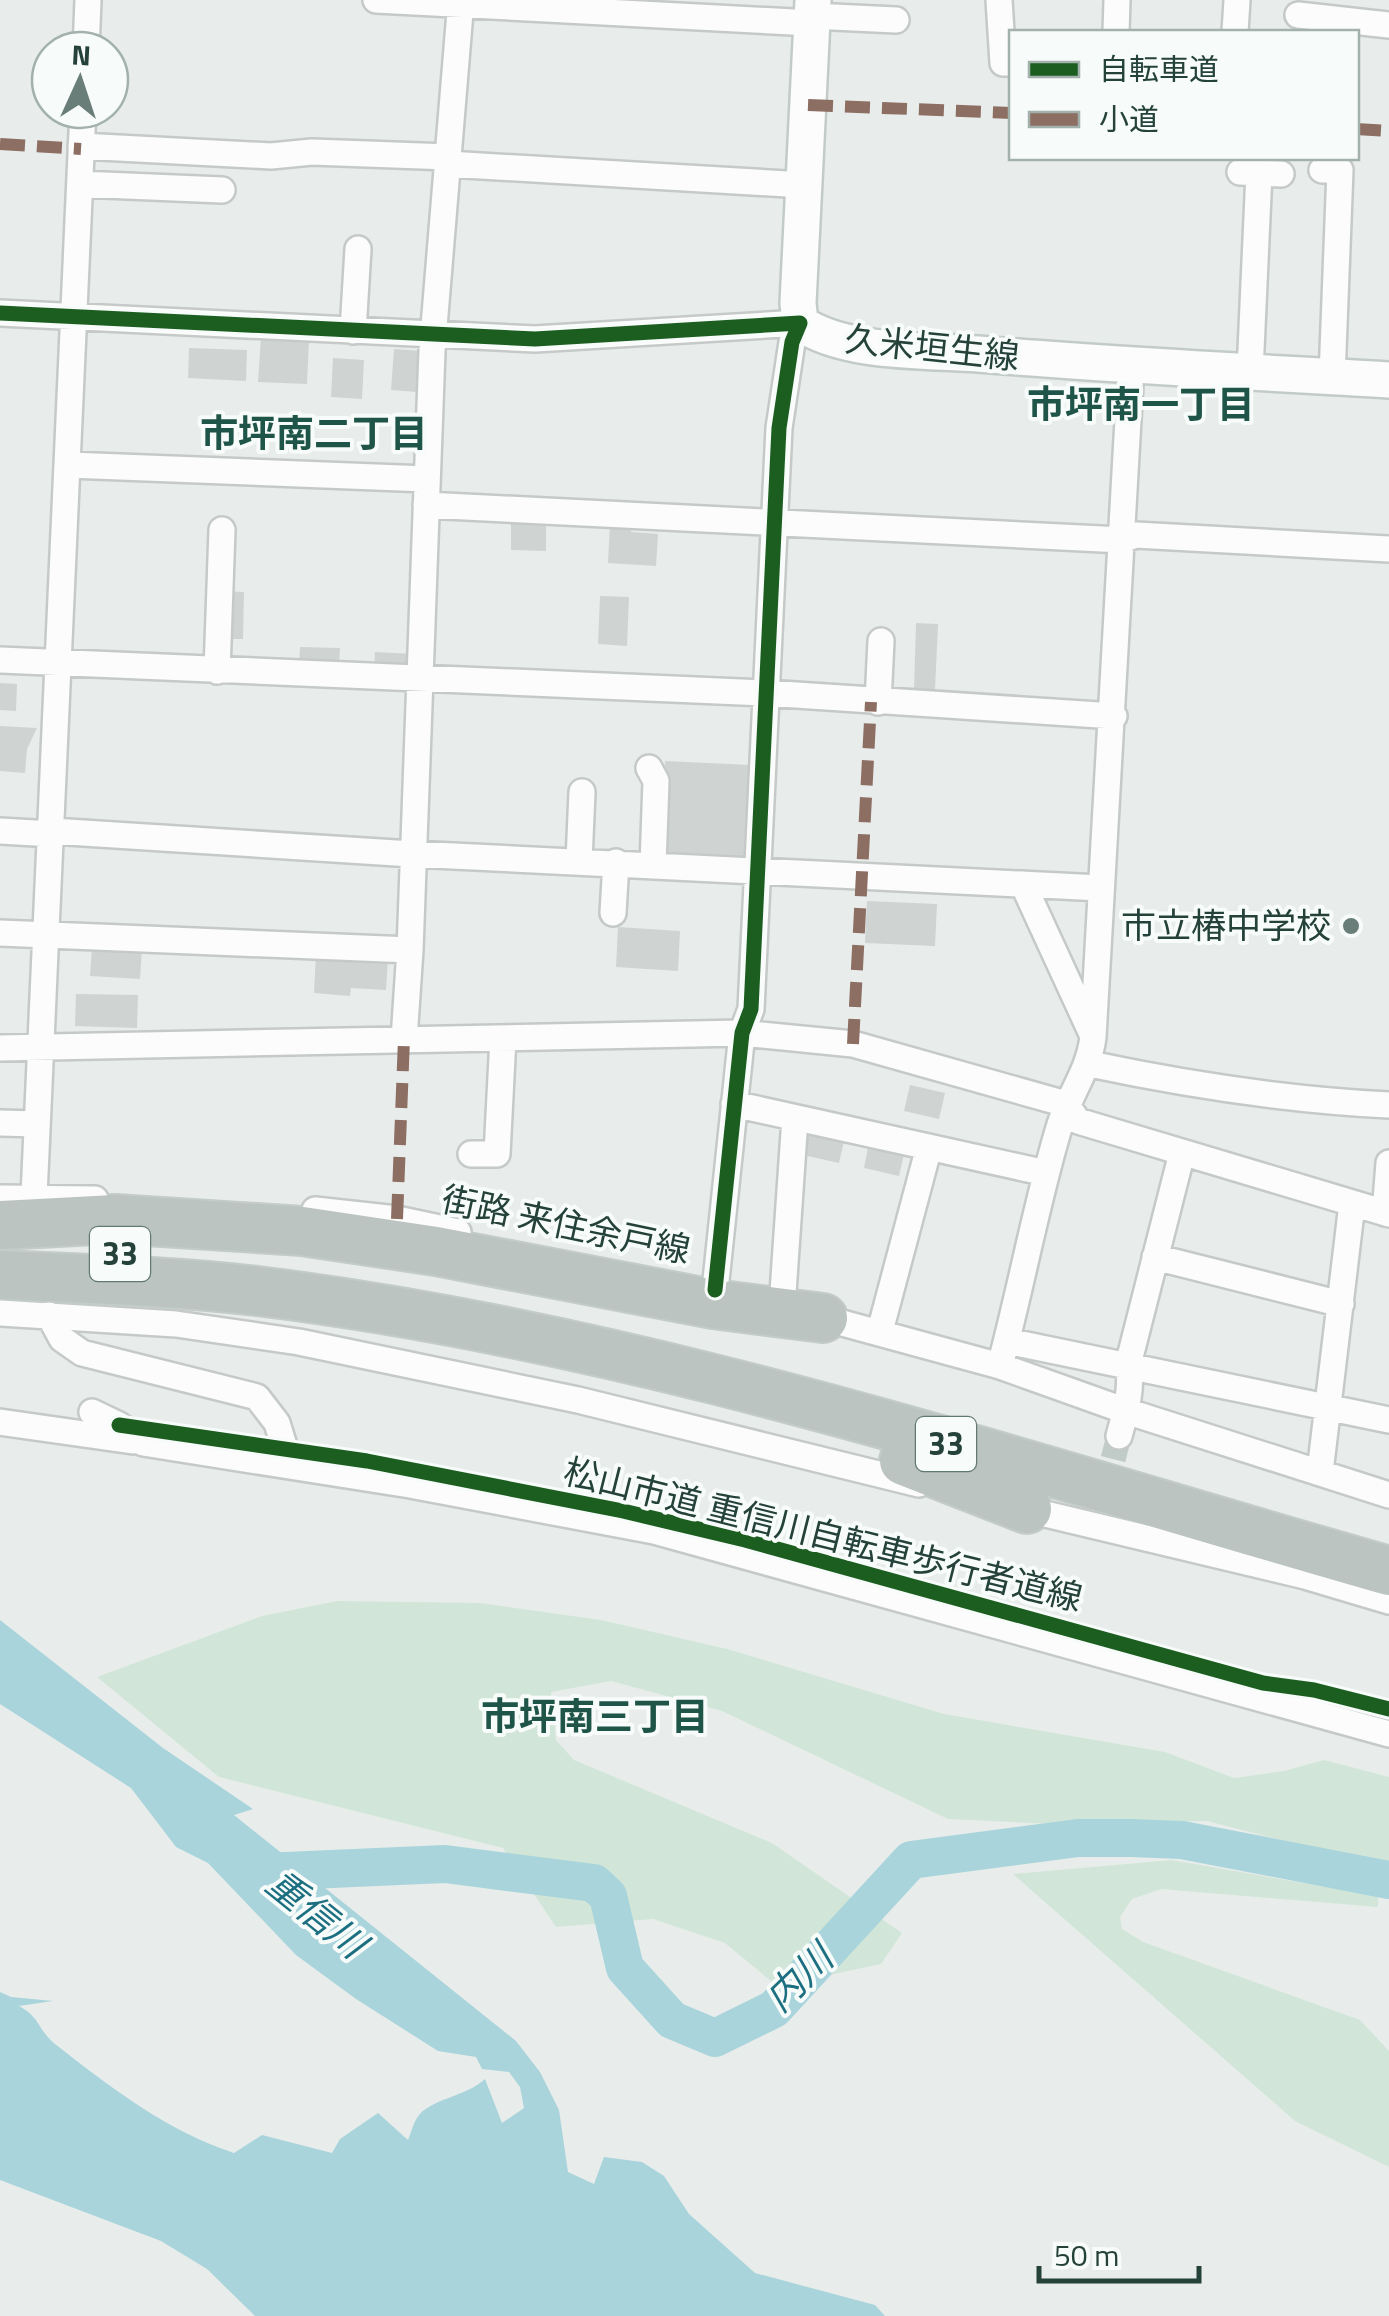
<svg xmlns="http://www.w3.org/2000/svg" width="1389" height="2316" font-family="'Titillium Web','Noto Sans JP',sans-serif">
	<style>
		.green { fill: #d1e6d8 }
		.water { fill: #a9d4db }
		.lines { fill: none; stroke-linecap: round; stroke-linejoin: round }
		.river { stroke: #a9d4db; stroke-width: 38 }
		.building { fill: #cfd4d2 }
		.street-tunnel { stroke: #c1cbc8; stroke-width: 25; stroke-dasharray: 25 12; stroke-linecap: butt }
		.street-casing { stroke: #c5cac8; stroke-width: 30 }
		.secondary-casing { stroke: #c3cbc8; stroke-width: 40 }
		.highway-casing { stroke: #c3ccc9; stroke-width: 52 }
		.street { stroke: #fcfcfc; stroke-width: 25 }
		.secondary { stroke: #fcfcfc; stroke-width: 35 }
		.highway { stroke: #bcc4c2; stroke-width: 48 }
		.quiet { stroke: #8d6e63; stroke-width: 12; stroke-dasharray: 25 12; stroke-linecap: butt }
		.cycleway-casing { stroke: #f7fbf9; stroke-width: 21 }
		.cycleway { stroke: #1b5e20; stroke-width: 15 }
		.poi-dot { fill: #697e78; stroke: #f7fbf9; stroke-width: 4 }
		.labels { text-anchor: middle; stroke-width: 8; stroke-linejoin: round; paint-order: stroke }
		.shield { fill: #f7fbf9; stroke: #637a73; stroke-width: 2.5 }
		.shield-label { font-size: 32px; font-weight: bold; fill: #24423a }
		.street-label { font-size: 35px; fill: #24423a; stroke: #f7fbf9 }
		.poi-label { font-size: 35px; fill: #24423a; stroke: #f7fbf9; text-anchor: end }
		.neighbourhood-label { font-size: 38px; font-weight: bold; fill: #1f5548; stroke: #f7fbf9 }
		.water-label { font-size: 38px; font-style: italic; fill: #1c6f80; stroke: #f7fbf9 }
	</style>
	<rect width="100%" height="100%" fill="#e8edeb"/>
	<path class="green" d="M337,1601l143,2 121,17 126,29 217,65 221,38 69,26 50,-7 40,-11 65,17v91l-182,-47 -154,3 -105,-5 -226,-108 -111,-30 -60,11 5,48 18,20 198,83 130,90 -21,31 -104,22 -52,-43 -72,-24 -97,8 -53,-79 -284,-71 -122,-100 165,-61z
		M1172,1860l206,36v11l-217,-18 -29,10 -12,18 2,12 21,13 217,78 29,31v116l-94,-46 -282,-247z"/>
	<path class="water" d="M0,1620l163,128 90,61 -19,6 282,226 24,31 19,38 9,62 26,12 10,-27 38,5 22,14 25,38 66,59 120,32 10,11h-630l-48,-47 -46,-28 -161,-61v-188l11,5 42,4 -34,5c22,12 18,23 36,38 55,43 112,87 179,109l28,-18 70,18 8,-14 38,-26 30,27c3,-7 5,-16 9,-22 11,-19 49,-21 68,-39l17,44 22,-15 -4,-21 -11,-15 -27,-3 -6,-12 -38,-6 -82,-52 -60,-44 -88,-92 -32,-16 -45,-59 -131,-84z"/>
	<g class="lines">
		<path class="river" d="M263,1872l182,-8 149,19 14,13 17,72 47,52 43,18 59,-29 137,-149 167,-22h53l51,2 207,40"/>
	</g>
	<path class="building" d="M261,337l48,3 -2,44 -49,-2z
		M189,348l58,2 -1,31 -58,-3z
		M394,349l27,2 -4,41 -26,-2z
		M333,358l31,2 -2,39 -31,-2z
		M511,523h35v28l-35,-1z
		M610,523l22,2 -1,7 27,2 -2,32 -48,-3z
		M225,591l19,1 -1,47h-20z
		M600,596l29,1 -2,49 -29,-2z
		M916,623l22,1 -3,66 -21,-1z
		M300,647l40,1 -1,20 -40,-2z
		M375,652l39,2v19l-40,-2z
		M0,683l17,1 -1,27 -16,-1z
		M0,726l37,2 -10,21 -2,24 -25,-2z
		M665,761l86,4 -4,92 -86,-5z
		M867,901l70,3 -2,42 -70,-3z
		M618,927l62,4 -2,40 -62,-4z
		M92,946l50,3 -2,30 -50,-3z
		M316,953l72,5 -2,32 -35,-2 -1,8 -36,-3z
		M76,994l62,1 -1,33 -62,-2z
		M910,1085l35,8 -6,26 -35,-8z
		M809,1129l36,8 -6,26 -36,-8z
		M869,1142l36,8 -6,26 -35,-8z"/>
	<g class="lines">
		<path class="street-tunnel" d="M1104,1495l15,-59"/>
		<defs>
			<path id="street" d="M376,0l436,23
				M999,0l4,63h9
				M1298,15l91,10
				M812,16l84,4
				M1116,32l1,-32
				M1235,32l2,-32
				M86,50l2,-50
				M81,146l190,10 41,-4 137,5
				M448,164l356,21
				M1322,170h18l-8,207
				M1240,172l41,2
				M80,184l142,6
				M0,313l535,26 265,-16 -8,19 -13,86 -28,581 -9,24 -27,257
				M353,331l5,-82
				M1250,372l9,-199
				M69,465l358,14
				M426,505l696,35 14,-5 253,14
				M0,660l766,33 348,23
				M217,671l5,-141
				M878,702l3,-61
				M649,768l7,13 -3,84
				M0,831l52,3
				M52,831l360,23 688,34
				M579,861l3,-69
				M1023,884l69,150
				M613,913l3,-51
				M0,933l410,17
				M404,1039l6,-89 22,-599 29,-351
				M0,1048l742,-15 111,11 213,60 12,17 311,93
				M1090,1064c99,21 198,36 299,41
				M734,1104l312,69
				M0,1123l37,1
				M471,1154h26l6,-116
				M34,1196l49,-1086
				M0,1198l95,1
				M315,1210l82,9 61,13
				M1385,1213l4,-50
				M1155,1257l186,47
				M782,1307l13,-189
				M0,1313l176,11 123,18 279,58 341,84
				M49,1315l13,24 20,14 175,44 20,26 8,26 -1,16
				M813,1315l187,51 126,45 263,84
				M880,1331l49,-184
				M1007,1341l382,79
				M1000,1366c21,-78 35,-157 58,-235 9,-34 31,-59 35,-94l38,-670
				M92,1412l27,13 24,18 267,42 244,46 735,203
				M0,1422l133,19
				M1119,1436c6,-22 14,-48 9,-71l54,-212
				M1320,1472l32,-268
				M1016,1507l289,69 84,25"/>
			<path id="secondary" d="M813,0l-15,303 2,20c45,31 125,27 178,31 137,11 274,18 411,26"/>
			<path id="highway" d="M0,1225l115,-6 187,12 134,20 277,53 110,14
				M0,1275c85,4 172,6 257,16 386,47 760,174 1132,280
				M904,1461l123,48"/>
		</defs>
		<use href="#street" class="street-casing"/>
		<use href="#secondary" class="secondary-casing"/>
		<use href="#highway" class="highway-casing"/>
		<use href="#street" class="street"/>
		<use href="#secondary" class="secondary"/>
		<use href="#highway" class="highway"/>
		<path class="quiet" d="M808,105l204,8
			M1356,129l33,2
			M0,144l81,5
			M853,1044l18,-342
			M397,1219l7,-180"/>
		<defs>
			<path id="cycleway" d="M0,313l535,26 265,-16 -8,19 -13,86 -28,581 -9,24 -27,257
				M119,1425l248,36 256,50 122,29 518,143 51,7 75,19"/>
		</defs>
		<use href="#cycleway" class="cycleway-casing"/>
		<use href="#cycleway" class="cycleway"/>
	</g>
	<circle class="poi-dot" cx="1351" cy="926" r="10"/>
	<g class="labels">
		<g class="shield">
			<rect x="90" y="1227" width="60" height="54" rx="8"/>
			<rect x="916" y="1417" width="60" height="54" rx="8"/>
		</g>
		<g class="shield-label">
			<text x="120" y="1265">33</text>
			<text x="946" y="1455">33</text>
		</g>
		<g class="street-label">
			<text transform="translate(932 348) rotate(6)" y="12">久米垣生線</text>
			<text transform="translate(566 1225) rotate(12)" y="12">街路 来住余戸線</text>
			<text transform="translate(823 1535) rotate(14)" y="12">松山市道 重信川自転車歩行者道線</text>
		</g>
		<g class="poi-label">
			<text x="1331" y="938">市立椿中学校</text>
		</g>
		<g class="neighbourhood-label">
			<text x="1141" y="418">市坪南一丁目</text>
			<text x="314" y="447">市坪南二丁目</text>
			<text x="595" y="1730">市坪南三丁目</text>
		</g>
		<g class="water-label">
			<text transform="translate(316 1914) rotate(39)" y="13">重信川</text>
			<text transform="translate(799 1978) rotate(-44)" y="13">内川</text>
		</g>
	</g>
	<rect x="1009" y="30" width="350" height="130" fill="#f7fbf9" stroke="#a3b1ad" stroke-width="2.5"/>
	<rect x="1029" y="62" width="50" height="15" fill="#1b5e20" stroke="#a3b1ad" stroke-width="2.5"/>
	<text x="1099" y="80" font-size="30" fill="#24423a">自転車道</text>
	<rect x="1029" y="112" width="50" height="15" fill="#8d6e63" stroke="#a3b1ad" stroke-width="2.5"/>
	<text x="1099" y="130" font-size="30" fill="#24423a">小道</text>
	<g transform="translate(80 80) rotate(3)"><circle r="48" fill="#f7fbf9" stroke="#a3b1ad" stroke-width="2.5"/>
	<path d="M0-8L18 38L0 25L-18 38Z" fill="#697e78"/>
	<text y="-15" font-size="28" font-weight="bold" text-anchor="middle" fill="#24423a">N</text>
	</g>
	<path d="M1039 2266v15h160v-15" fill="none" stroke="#24423a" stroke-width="5"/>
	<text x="1054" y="2266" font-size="30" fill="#24423a" stroke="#f7fbf9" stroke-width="8" paint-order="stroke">50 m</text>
</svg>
